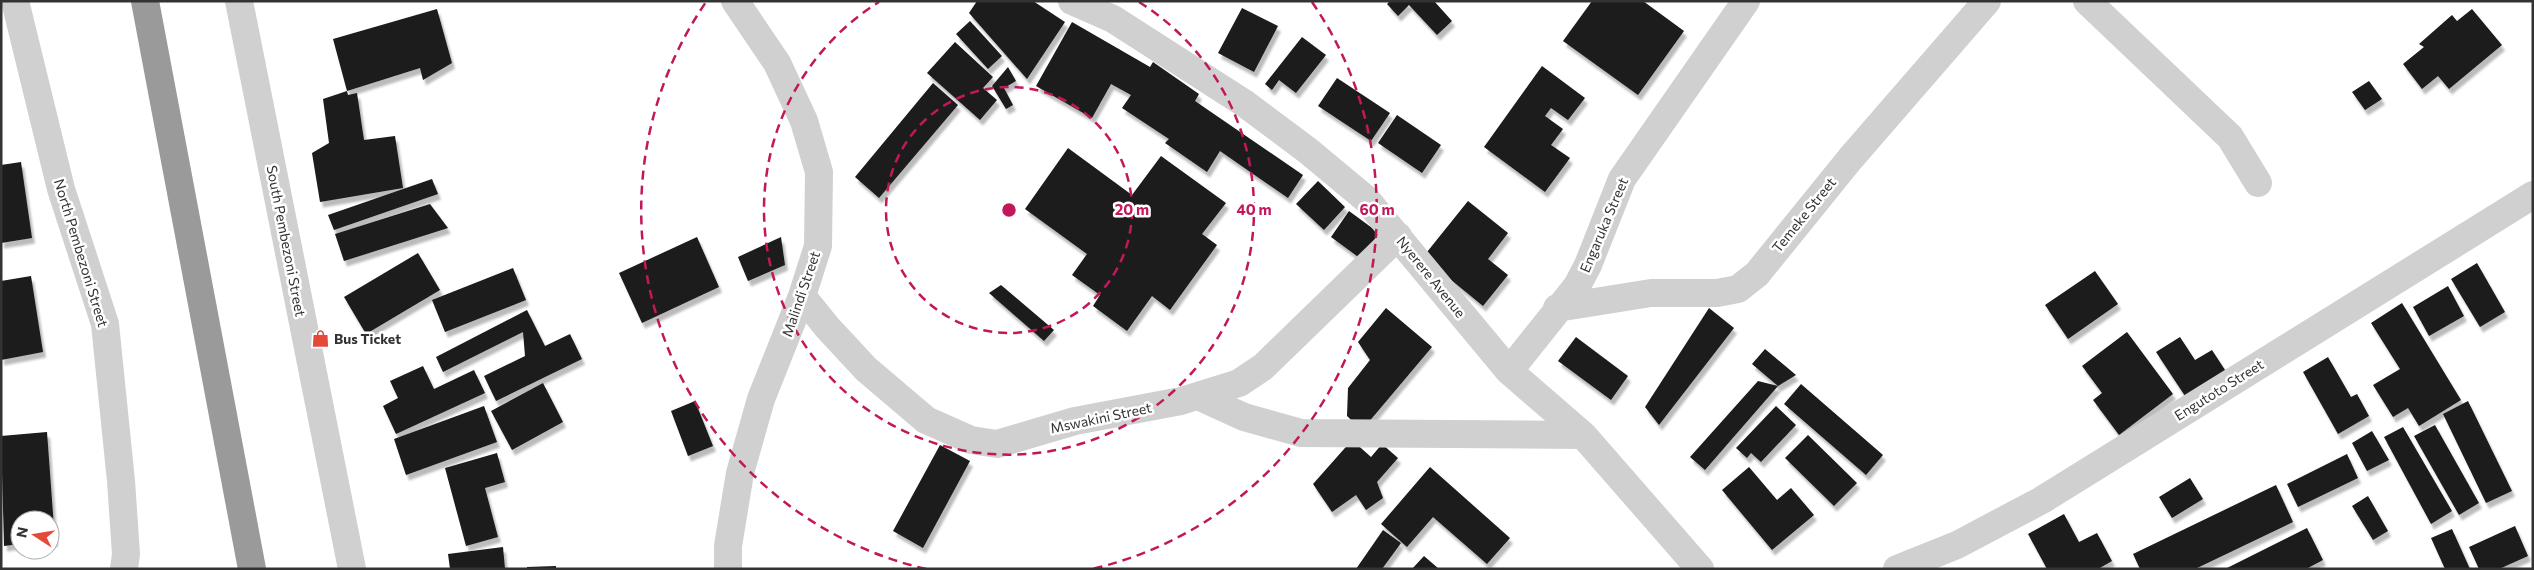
<svg xmlns="http://www.w3.org/2000/svg" width="2534" height="570" font-family="Commissioner,sans-serif">
	<style>
		.building { fill: #1a1a1a; filter: url(#shadow) }
		.lines { fill: none; stroke-linecap: round; stroke-linejoin: round }
		.minor { stroke: #d0d0d0; stroke-width: 28 }
		.highway { stroke: #9a9a9a; stroke-width: 28 }
		.ring { fill: none; stroke: #c2185b; stroke-width: 2.5; stroke-dasharray: 9 6 }
		.labels { text-anchor: middle; stroke-width: 5; stroke-linejoin: round; paint-order: stroke }
		.street-label { font-size: 14px; fill: #333; stroke: #fff }
		.poi-label { font-size: 14px; font-weight: bold; fill: #333; stroke: #fff; text-anchor: start }
		.centre { fill: #c2185b; stroke: #fff; stroke-width: 2.5 }
		.ring-label { font-size: 15px; text-anchor: middle; font-weight: bold; fill: #c2185b; stroke: #fff; stroke-width: 5; stroke-linejoin: round; paint-order: stroke }
	</style>
	<defs>
		<filter id="shadow"><feDropShadow dx="3" dy="5.5" stdDeviation="1" flood-color="#0004"/></filter>
	</defs>
	<rect width="100%" height="100%" fill="#fff"/>
	<path class="building" d="M977,1h56l32,21 -38,57 -58,-66z
		M1390,1h44l18,20 -15,14 -28,-30 -11,11 -11,-12z
		M1592,1h51l41,30 -46,64 -75,-54z
		M1242,8l36,18 -24,46 -36,-19z
		M437,9l15,54 -29,17 -3,-12 -73,23 1,4 9,-2 7,47 31,-4 8,52 -83,14 -8,-49 17,-10 -6,-44 24,-8 -14,-52z
		M2472,9l30,36 -53,44 -11,-13 -16,13 -19,-25 21,-17 -5,-3 33,-29 5,6z
		M970,21l32,35 -14,13 -32,-35z
		M1072,22l78,45 3,-5 46,32 -4,7 108,74 -15,23 -68,-47 -13,21 -42,-29 4,-4 -47,-31 9,-13 -20,-11 -19,34 -56,-32z
		M1302,37l24,18 -30,38 -17,-13 -7,10 -7,-6z
		M955,42l38,35 -10,11 14,12 -17,20 -53,-47z
		M1542,66l43,32 -17,22 -17,-12 -6,8 18,13 -12,16 19,13 -25,34 -61,-45z
		M1008,67l8,14 -12,7 9,17 -7,4 -14,-23z
		M1337,78l53,35 -19,28 -53,-35z
		M2369,81l13,18 -17,11 -13,-18z
		M933,83l25,22 -79,93 -24,-21z
		M1397,115l44,30 -19,28 -44,-30z
		M1068,148l64,47 29,-39 65,47 -24,31 15,11 -47,65 -18,-14 -25,35 -34,-25 7,-11 -28,-20 15,-21 -62,-45z
		M21,162l11,76 -31,5v-78z
		M432,179l6,15 -104,36 -6,-15z
		M1318,181l27,26 -21,23 -28,-26z
		M1468,201l40,32 -20,26 20,16 -25,31 -60,-49z
		M430,204l18,24 -104,33 -9,-27z
		M1349,211l30,22 -18,26 -30,-22z
		M697,237l22,50 -77,36 -23,-50z
		M781,237l4,28 -37,16 -10,-24z
		M418,253l22,37 -74,44 -22,-37z
		M2477,263l28,49 -25,15 -29,-48z
		M513,268l13,32 -81,32 -13,-32z
		M2095,271l23,33 -50,35 -23,-34z
		M31,276l12,76 -42,8v-79z
		M1001,285l53,45 -10,11 -55,-48z
		M2448,286l16,30 -35,20 -16,-29z
		M2402,303l59,97 -42,26 -11,-18 -15,9 -20,-32 27,-16 -29,-46z
		M1386,308l46,39 -70,83 -15,-14 1,-28 22,-28 -12,-18z
		M1709,308l25,20 -75,97 -14,-18z
		M527,310l18,36 25,-12 12,25 -86,42 -12,-25 41,-20 -2,-24 -80,40 -7,-15z
		M2127,332l46,62 -54,41 -26,-35 9,-7 -20,-27z
		M1576,337l52,39 -17,24 -53,-39z
		M2180,337l15,23 17,-10 15,23 -40,26 -31,-47z
		M1765,349l31,26 -18,11 -73,84 -15,-13 68,-76 20,5 -26,-22z
		M2328,357l23,40 6,-3 12,22 -31,18 -35,-62z
		M423,366l11,23 40,-19 11,23 -89,41 -13,-28 15,-8 -8,-17z
		M543,383l20,39 -51,28 -21,-39z
		M1801,384l82,71 -17,20 -82,-71z
		M695,401l18,45 -25,10 -17,-45z
		M2468,401l44,90 -26,12 -43,-89z
		M484,406l13,36 -91,33 -12,-36z
		M1776,406l20,19 -35,37 -10,-9 -4,5 -11,-10z
		M2435,425l44,78 -20,12 -45,-79z
		M2403,427l49,84 -21,13 -47,-87z
		M2372,431l17,29 -22,11 -15,-28z
		M47,432l8,109 -5,1v-22h-30v24l-16,2 -3,-110z
		M1808,435l49,48 -23,23 -49,-48z
		M1352,440l19,17 11,-13 16,14 -21,24 6,16 -17,12 -10,-15 -24,17 -19,-28z
		M940,445l30,16 -47,87 -30,-17z
		M497,453l8,29 -20,6 13,49 -32,9 -21,-78z
		M2347,454l11,24 -60,29 -11,-23z
		M1430,467l80,71 -23,26 -54,-47 -26,30 -26,-23z
		M1749,467l28,33 14,-12 23,27 -42,35 -50,-60z
		M2190,478l13,21 -31,19 -13,-21z
		M2276,485l17,37 -98,47h-55l-7,-15z
		M2368,496l20,35 -15,9 -21,-34z
		M2064,514l15,28 18,-9 15,28 -14,8h-51l-19,-35z
		M2515,526l13,30 -29,13h-20l-10,-22z
		M2307,528l16,32 -17,9h-81z
		M2452,529l18,40h-25l-14,-31z
		M1383,530l18,13 -19,26h-26z
		M503,547l2,22h-55l-2,-15z
		M1424,556l15,13h-27z
		M556,566v3h-29v-2z"/>
	<g class="lines">
		<path class="minor" d="M15,1l46,188 44,135 16,157 5,73 -2,15
			M239,1l113,568
			M1072,1l41,18 131,84 63,47 59,49 143,172 74,64 117,134
			M2087,1l143,136 28,46
			M802,296l25,31 39,42 60,51 45,20 26,4 78,-23 106,-20 58,-18 24,-16 135,-131
			M1557,308l94,-15h66l21,-4 19,-15 93,-115 137,-158
			M1509,371l68,-85 11,-21 34,-86 124,-178
			M1198,396l46,21 57,16 282,2
			M728,569v-23l12,-73 21,-74 41,-103 16,-50 1,-74 -15,-51 -27,-58 -42,-62
			M1897,569l60,-24 85,-45 491,-305"/>
		<path class="highway" d="M145,1l107,568"/>
	</g>
	<g class="ring">
		<circle cx="1009" cy="210" r="123"/>
		<path d="M1139 2A245 245 0 1 1 879 2"/>
		<path d="M926 569A368 368 0 0 1 706 2M1312 2A368 368 0 0 1 1092 569"/>
	</g>
	<defs>
		<symbol id="shop-bare" viewBox="-9 -9 18 18"><path d="M-5-2.5h2.3a2.7 3.5 0 0 1 5.4 0H5L5.5 6h-11ZM-1.5-2.5h3a1.5 2.3 0 0 0-3 0Z" fill="#e54a39" stroke="#fff" stroke-width="2.5" paint-order="stroke"/></symbol>
	</defs>
	<g fill-rule="evenodd">
		<use href="#shop-bare" x="308" y="326" width="25" height="25"/>
	</g>
	<g class="labels">
		<g class="street-label">
			<text transform="translate(1804 215) rotate(-51)" y="5">Temeke Street</text>
			<text transform="translate(1604 225) rotate(-67)" y="5">Engaruka Street</text>
			<text transform="translate(286 241) rotate(79)" y="5">South Pembezoni Street</text>
			<text transform="translate(81 253) rotate(73)" y="5">North Pembezoni Street</text>
			<text transform="translate(1431 277) rotate(51)" y="5">Nyerere Avenue</text>
			<text transform="translate(801 294) rotate(-71)" y="5">Malindi Street</text>
			<text transform="translate(2219 390) rotate(-32)" y="5">Engutoto Street</text>
			<text transform="translate(1101 418) rotate(-12)" y="5">Mswakini Street</text>
		</g>
		<g class="poi-label">
			<text x="334" y="344">Bus Ticket</text>
		</g>
	</g>
	<circle cx="1009" cy="210" r="8" class="centre"/>
	<g class="ring-label">
		<text x="1132" y="215">20 m</text>
		<text x="1254" y="215">40 m</text>
		<text x="1377" y="215">60 m</text>
	</g>
	<rect width="2534" height="570" fill="none" stroke="#333333" stroke-width="5"/>
	<g transform="translate(35 535) rotate(282)"><circle r="24" fill="#ffffff" stroke="#adadad"/>
	<path d="M0-4L9 19L0 12L-9 19Z" fill="#e54a39"/>
	<text y="-8" font-size="14" font-weight="bold" text-anchor="middle" fill="#333333">N</text>
	</g>
</svg>
